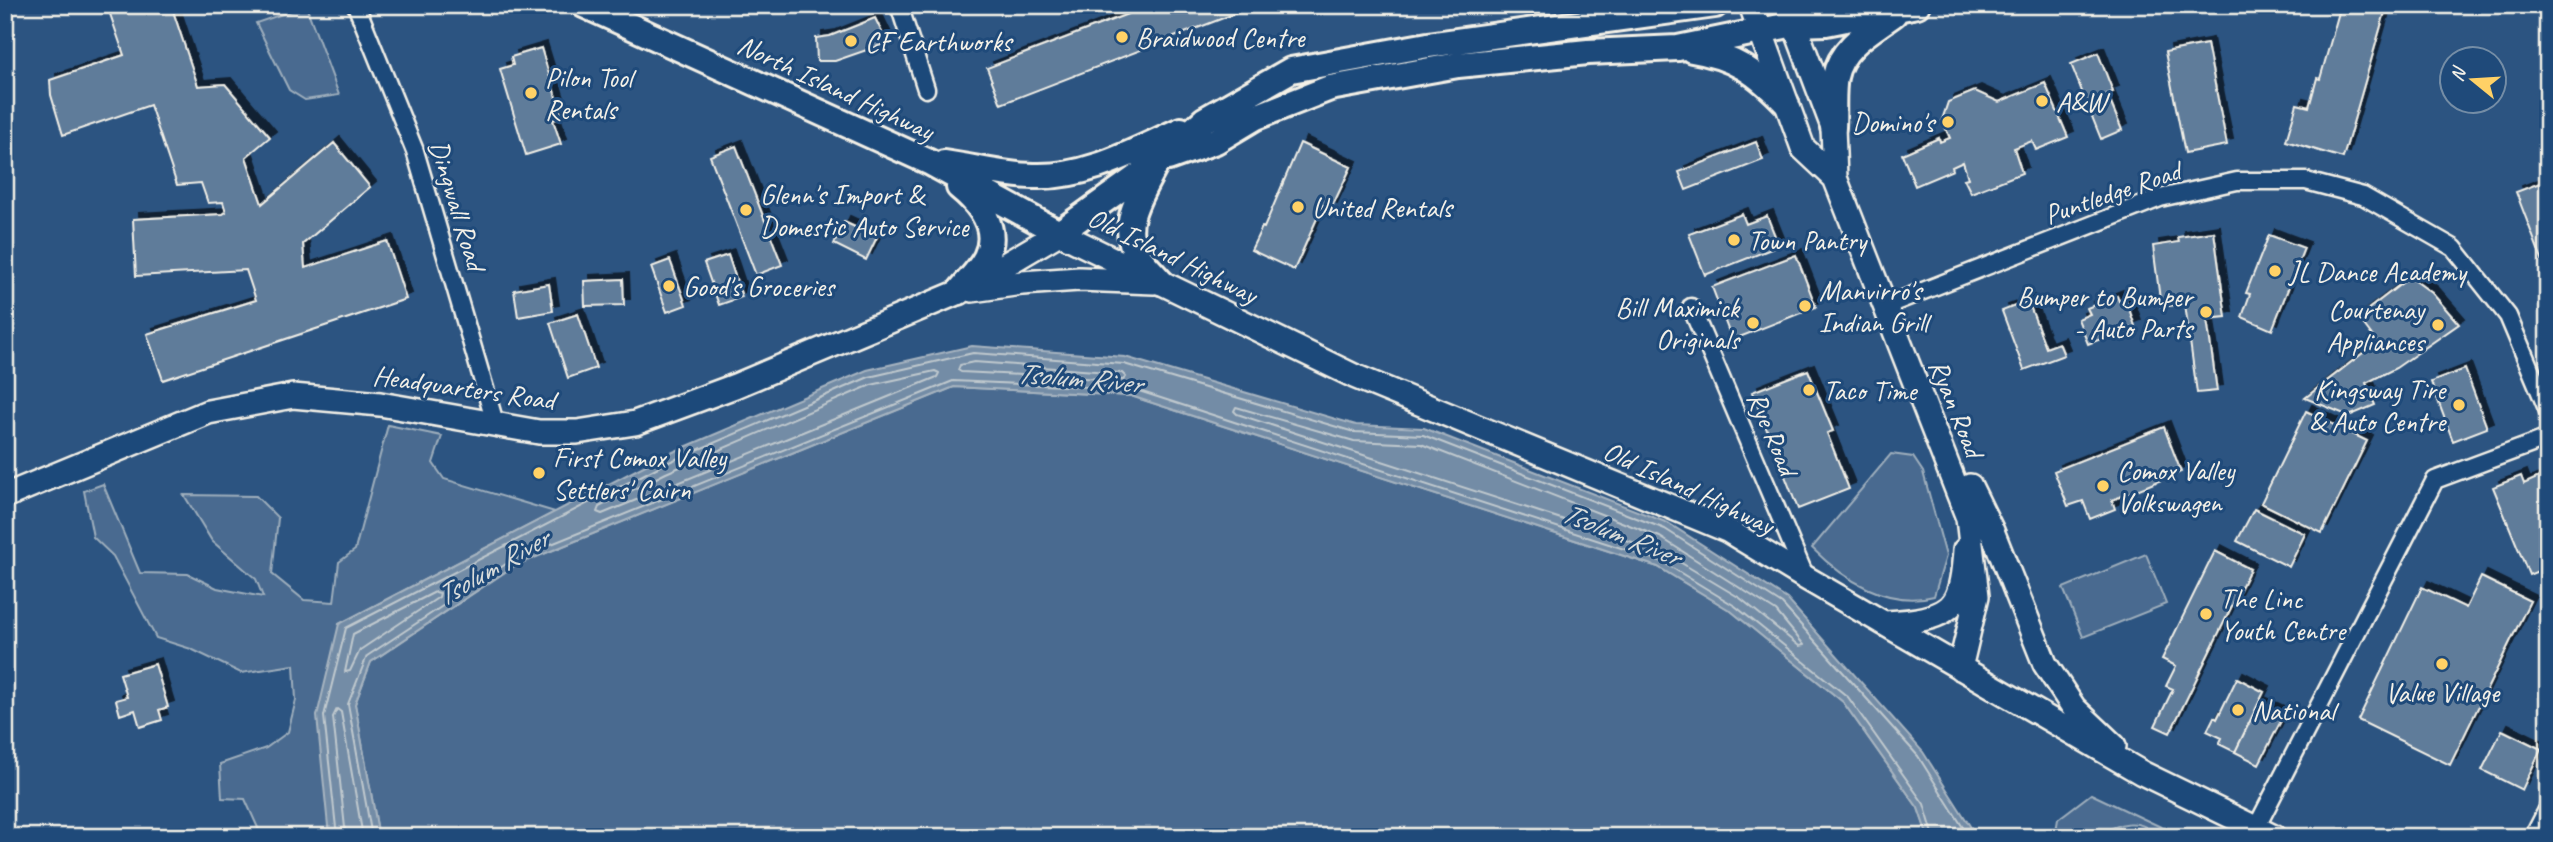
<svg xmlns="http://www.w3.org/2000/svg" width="2553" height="842" font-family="Caveat,sans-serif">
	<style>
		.green { fill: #496b90; stroke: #9eaebc; stroke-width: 2 }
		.water { fill: #738ca6; stroke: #a7b4c0; stroke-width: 2 }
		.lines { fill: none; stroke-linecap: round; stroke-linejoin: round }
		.shore { stroke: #c0c9ce; stroke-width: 2 }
		.building { fill: #5e7b9a; stroke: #f4f1e8; stroke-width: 2; filter: url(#shadow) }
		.minor-casing { stroke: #f4f1e8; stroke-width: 21 }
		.secondary-casing { stroke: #f4f1e8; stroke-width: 28 }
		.primary-casing { stroke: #f4f1e8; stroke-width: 30 }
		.minor { stroke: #1f4a7a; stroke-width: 16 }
		.secondary { stroke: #1f4a7a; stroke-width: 23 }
		.primary { stroke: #1f4a7a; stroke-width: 24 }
		.poi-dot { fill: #ffd166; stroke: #1f4a7a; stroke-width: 2.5 }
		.labels { text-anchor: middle; stroke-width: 6; stroke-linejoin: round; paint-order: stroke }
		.poi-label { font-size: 28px; fill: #f4f1e8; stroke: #1f4a7a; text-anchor: start }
		.street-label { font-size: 28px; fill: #f4f1e8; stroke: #1f4a7a }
		.water-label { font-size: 30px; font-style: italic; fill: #dadddb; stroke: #1f4a7a }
	</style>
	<defs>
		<filter id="shadow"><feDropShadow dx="6" dy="-6" stdDeviation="0" flood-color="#0009"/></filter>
	</defs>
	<rect width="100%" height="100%" fill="#2c5481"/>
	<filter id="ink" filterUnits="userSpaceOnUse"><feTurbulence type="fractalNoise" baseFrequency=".0143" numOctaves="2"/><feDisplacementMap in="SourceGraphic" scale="14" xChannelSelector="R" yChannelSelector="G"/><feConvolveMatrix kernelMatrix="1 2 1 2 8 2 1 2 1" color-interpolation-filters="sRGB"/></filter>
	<g filter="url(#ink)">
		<path class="green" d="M306,6l33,89 -34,5 -16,-10 -33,-67z
			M954,387l177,9 527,171 73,44 112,91 75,106 10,29h-1549l-24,-133 16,-42 143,-96z
			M388,425l54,11 -9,27 11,16 111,33 -216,112 -11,202 3,11h-69l-17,-38 -23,-1 -2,-34 46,-16 22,-16 8,-32 -2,-35 -53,8 -50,-24 -35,-11 -43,-82 -20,-19 -9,-46 19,-7 37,89 48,1 29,14 46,9 -7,-18 -44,-38 -28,-46 72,1 22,22 -6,56 32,26 30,2 5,-40 16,-12z
			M1891,454l22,3 10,15 23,84 -12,40c-46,12 -90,-16 -122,-48z
			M2146,554l20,50 -83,33 -20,-49z
			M2091,794l91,43h-26c-14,-21 -40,-15 -56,0h-45l3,-18z"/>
		<path class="water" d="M972,346l153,11 231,68 68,3 244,95 119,76 136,153 54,85h-49l-10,-29 -75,-106 -112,-91 -73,-44 -527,-171 -177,-9 -440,179 -143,96 -16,42 24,133h-48l-3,-11 -11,-110 22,-92 320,-166 208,-88z"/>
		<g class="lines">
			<path class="shore" d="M974,362l148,11 4,4 -3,3 -162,-8 -3,-2 2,-5z
				M935,371l4,2 -2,4 -335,137 -5,-2 2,-5 67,-34 205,-88z
				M1236,407l118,34 67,3 239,93 116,74 28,34 -5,1 -59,-48 -77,-46 -426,-138 -3,-3z
				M435,592l5,1 -1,4 -79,53 -10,21 -5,1 8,-38z
				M337,837l-13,-121 22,-88 316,-163 207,-88 104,-24 151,11 230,68 69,3 242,94 117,75 136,152 51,81
				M346,837l-13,-120 4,-8 4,3 22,125
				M372,837l-24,-133 19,-48 145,-96 441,-179 180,8 528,172 74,45 113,91 76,107 10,33"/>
		</g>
		<path class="building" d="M107,5h64l27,81 27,-2 45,53 -24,20 16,47 72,-61 36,44 -67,57 2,24 82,-27 19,58 -243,81 -16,-46 109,-34 -10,-30 -110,6 -3,-57 90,-5 3,-2 -3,-10 -15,1 -7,-20 -24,2 -27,-80 -87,30 -12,-40 -1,-15 74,-25z
			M1151,5h106l-256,99 -14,-36z
			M2341,5h46l-44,153 -57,-17 11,-37 12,3 8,-29 3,1z
			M875,18l12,25 -52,18h-18l-1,-23 14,-2z
			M2207,44l20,101 -42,8 -20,-101z
			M541,48l21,69 -9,3 8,24 -35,11 -26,-86 13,-4 -2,-8z
			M2098,53l15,39 -6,2 15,36 -21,9 -30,-75z
			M2045,83l23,54 -32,13 -4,-9 -18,7 8,25 -51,20 -7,-14 4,-1 -5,-16 -11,5 1,3 -38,16 -13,-32 37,-16 1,4 10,-4 -8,-18 6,-18 27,-11 24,11z
			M1756,142l7,18 -77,30 -7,-18z
			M1300,143l51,24 -20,42 -8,-4 -29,65 -43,-20 11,-23 2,1z
			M736,146l46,119 -26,10 -46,-119z
			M2548,180v78l-6,2 -26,-68z
			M1742,214l4,10 21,-8 12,30 -74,29 -16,-41z
			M844,222l33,15 -11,23 -32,-16z
			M2214,232l12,85 -19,2 10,72 -20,2 -12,-89 -24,3 -8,-61 26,-4 -1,-5z
			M2269,235l35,13 -32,82 -30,-13 8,-23 -4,-1z
			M728,255l14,42 -23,8 -15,-42z
			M1796,255l20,52 -84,33 -20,-53z
			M670,260l16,45 -19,7 -16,-45z
			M2410,277l22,16 27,31 -63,44 -30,15 9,22 -26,11 -44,-18 72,-56 -19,-25z
			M623,279l1,26 -39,1 -1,-25z
			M549,284l4,27 -35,6 -4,-27z
			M2117,296l2,5 6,-3 10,28 -47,18 -10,-25 12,-5 -3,-6z
			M2028,301l18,47 13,-5 5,12 -40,15 -22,-59z
			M578,314l18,54 -28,10 -18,-55z
			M2465,369l22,59 -34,13 -22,-59z
			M1808,370l25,61 -6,2 22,56 -51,20 -46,-117z
			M2306,411l61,30 -45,92 -61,-30z
			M2164,427l17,45 -69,28 3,9 -25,10 -7,-18 -15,5 -14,-35z
			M2521,476l3,8 15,-7 9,24v72l-7,2 -3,-4 -9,4 -36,-88z
			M2254,509l51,25 -16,33 -52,-26z
			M2215,551l35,18 -80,164 -15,-7 18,-37 -7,-3 10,-20 -14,-7z
			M2481,577l49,24 -80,164 -92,-45 64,-133 44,21z
			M155,664l13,43 -9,3 3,10 -22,7 -5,-17 -15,5 -4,-15 11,-3 -7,-23z
			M2237,678l27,14 -29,60 -16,-8 3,-6 -15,-7 7,-14 3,2z
			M2259,703l25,12 -25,49 -24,-12z
			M2502,730l39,19 -19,41 -40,-20z"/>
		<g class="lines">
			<defs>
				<path id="minor" d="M356,5l59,146 81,275
					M899,5l27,84
					M1885,306l275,-108 77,-17h69l57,15 91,52 54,68 40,95
					M1691,307l115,271
					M2256,828l179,-348 113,-42
					M2533,837l15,-29"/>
				<path id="secondary" d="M1751,5l52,143 32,30
					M1787,5l46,122 2,51 133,340 9,78 -17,72
					M972,290l50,-7 57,-4 75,3
					M1970,486l22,45 53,133 29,44 40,38
					M5,496l203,-84 85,-16 87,8 159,28h38l58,-9 100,-37 224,-94 100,-59 295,143 373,154 79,48 336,195 132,64
					M1883,623c21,-1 60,-2 72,-23 8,-13 9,-35 10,-50"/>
				<path id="primary" d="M584,5l345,157 130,71 99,-71 46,-42 87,-50 137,-25 287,-40
					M1692,50c43,7 64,22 94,53
					M1833,127c1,-16 -1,-35 2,-50 6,-31 36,-46 59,-63
					M1168,158l48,-17 40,-24 74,-29 128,-23 130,-13 90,-4 116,-24 32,-1 91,-18
					M944,163c30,4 60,13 90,13 53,2 100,-25 147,-46
					M1155,166c-14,28 -38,61 -16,91 7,9 15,17 22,25
					M959,292c8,-11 21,-22 27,-35 14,-28 -6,-53 -27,-70"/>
			</defs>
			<use href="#minor" class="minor-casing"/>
			<use href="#secondary" class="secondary-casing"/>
			<use href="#primary" class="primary-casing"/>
			<use href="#minor" class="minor"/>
			<use href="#secondary" class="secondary"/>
			<use href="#primary" class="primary"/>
		</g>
	</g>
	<g class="poi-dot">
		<circle cx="1122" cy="37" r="7"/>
		<circle cx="851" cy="41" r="7"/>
		<circle cx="531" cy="93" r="7"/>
		<circle cx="2042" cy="101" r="7"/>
		<circle cx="1948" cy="122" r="7"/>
		<circle cx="1298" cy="207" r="7"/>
		<circle cx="746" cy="210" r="7"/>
		<circle cx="1734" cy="240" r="7"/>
		<circle cx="2275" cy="271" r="7"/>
		<circle cx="669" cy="286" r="7"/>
		<circle cx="1805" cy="306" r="7"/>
		<circle cx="2206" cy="312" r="7"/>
		<circle cx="1753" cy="323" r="7"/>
		<circle cx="2438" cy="325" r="7"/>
		<circle cx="1809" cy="390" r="7"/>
		<circle cx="2459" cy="405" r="7"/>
		<circle cx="539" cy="473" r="7"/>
		<circle cx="2103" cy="486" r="7"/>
		<circle cx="2206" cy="614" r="7"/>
		<circle cx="2442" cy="664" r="7"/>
		<circle cx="2238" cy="710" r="7"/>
	</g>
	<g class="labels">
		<g class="poi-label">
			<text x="1136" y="47">Braidwood Centre</text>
			<text x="865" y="51">CF Earthworks</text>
			<text x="545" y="87">Pilon Tool<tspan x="545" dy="32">Rentals</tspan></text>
			<text x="2056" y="111">A&amp;W</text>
			<text x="1934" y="132" text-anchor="end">Domino's</text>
			<text x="760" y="204">Glenn's Import &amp;<tspan x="760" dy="32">Domestic Auto Service</tspan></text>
			<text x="1312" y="217">United Rentals</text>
			<text x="1748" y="250">Town Pantry</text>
			<text x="2289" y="281">JL Dance Academy</text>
			<text x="683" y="296">Good's Groceries</text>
			<text x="1819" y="300">Manvirro's<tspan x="1819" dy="32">Indian Grill</tspan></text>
			<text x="2192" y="306" text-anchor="end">Bumper to Bumper<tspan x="2192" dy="32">- Auto Parts</tspan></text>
			<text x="1739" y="317" text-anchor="end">Bill Maximick<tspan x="1739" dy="32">Originals</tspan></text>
			<text x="2424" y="319" text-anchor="end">Courtenay<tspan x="2424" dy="32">Appliances</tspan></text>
			<text x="2445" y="399" text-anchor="end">Kingsway Tire<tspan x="2445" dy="32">&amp; Auto Centre</tspan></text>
			<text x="1823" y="400">Taco Time</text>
			<text x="553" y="467">First Comox Valley<tspan x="553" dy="32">Settlers' Cairn</tspan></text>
			<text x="2117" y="480">Comox Valley<tspan x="2117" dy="32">Volkswagen</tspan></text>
			<text x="2220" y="608">The Linc<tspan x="2220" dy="32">Youth Centre</tspan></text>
			<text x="2442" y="702" text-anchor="middle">Value Village</text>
			<text x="2252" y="720">National</text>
		</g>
		<g class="street-label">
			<text transform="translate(836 87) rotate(25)" y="10">North Island Highway</text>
			<text transform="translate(2112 192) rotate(-19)" y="10">Puntledge Road</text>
			<text transform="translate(458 205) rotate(73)" y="10">Dingwall Road</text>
			<text transform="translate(1173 255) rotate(26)" y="10">Old Island Highway</text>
			<text transform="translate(464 387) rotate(8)" y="10">Headquarters Road</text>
			<text transform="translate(1957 408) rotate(68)" y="10">Ryan Road</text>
			<text transform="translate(1773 433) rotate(67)" y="10">Rye Road</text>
			<text transform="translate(1689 487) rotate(25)" y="10">Old Island Highway</text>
		</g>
		<g class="water-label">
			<text transform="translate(1079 378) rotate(5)" y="10">Tsolum River</text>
			<text transform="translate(1621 534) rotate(22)" y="10">Tsolum River</text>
			<text transform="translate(492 567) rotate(-30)" y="10">Tsolum River</text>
		</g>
	</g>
	<rect width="2553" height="842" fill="none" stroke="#1f4a7a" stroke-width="28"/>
	<rect x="14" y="14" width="2525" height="814" fill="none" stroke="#f4f1e8" stroke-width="2.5" filter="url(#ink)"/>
	<g transform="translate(2473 80) rotate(288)"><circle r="33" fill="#1f4a7a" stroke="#748da6" stroke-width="2"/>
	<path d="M0-5L12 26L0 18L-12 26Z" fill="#ffd166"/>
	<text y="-10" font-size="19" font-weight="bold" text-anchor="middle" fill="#f4f1e8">N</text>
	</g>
</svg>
